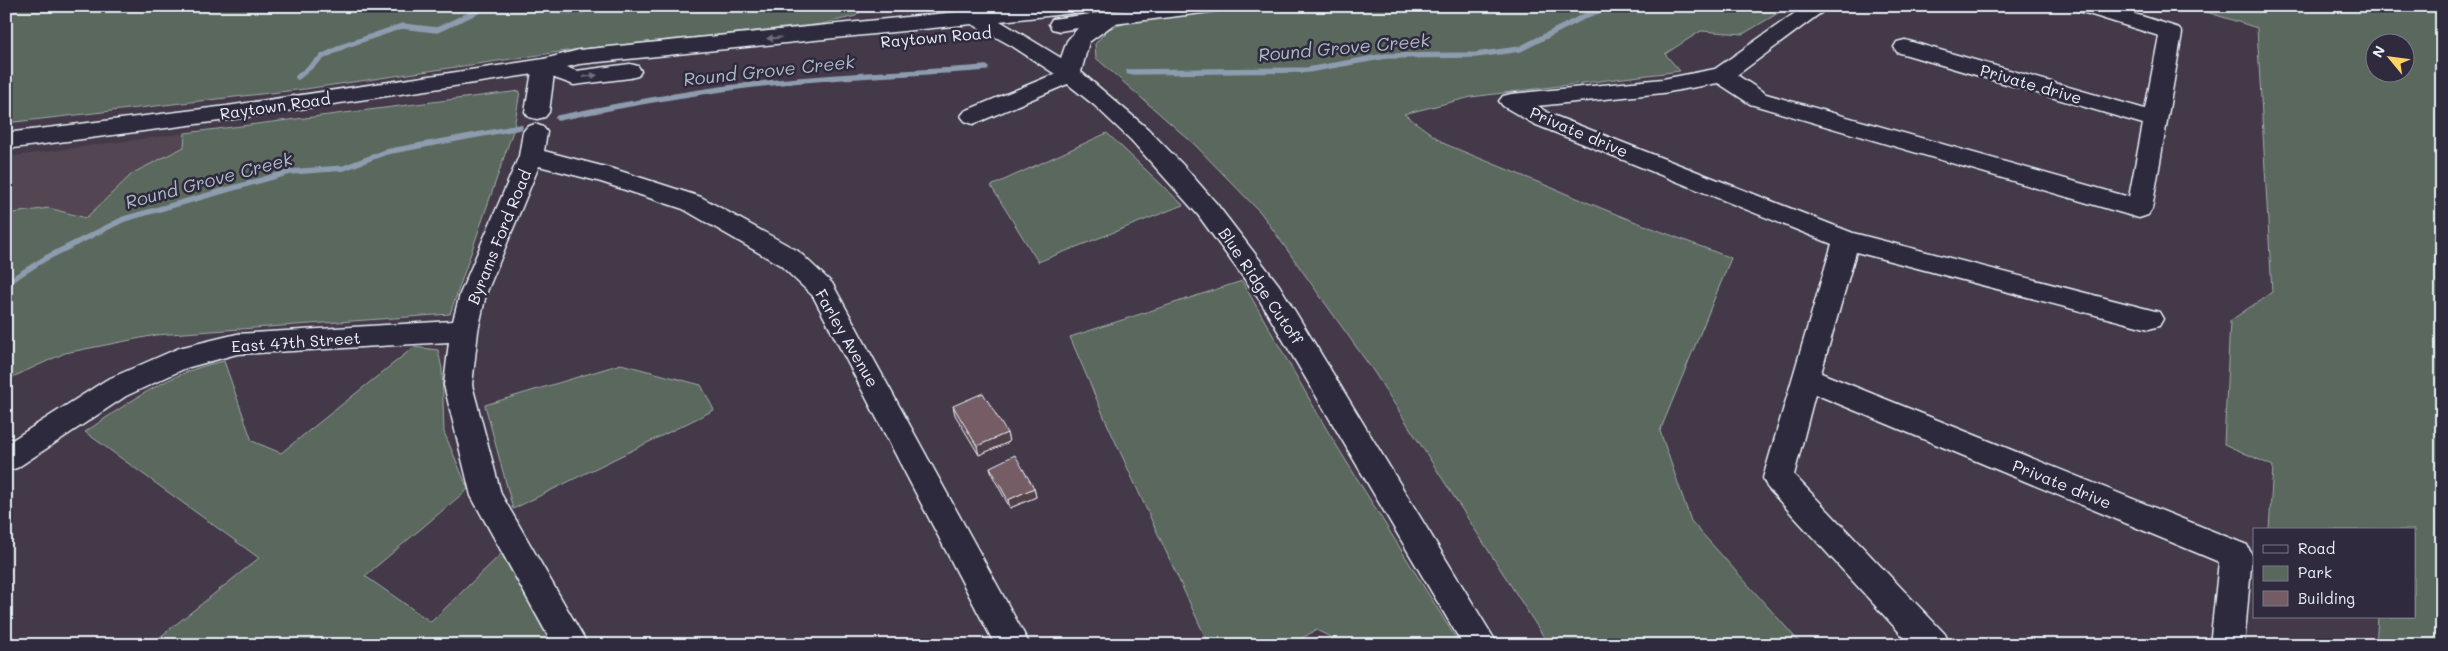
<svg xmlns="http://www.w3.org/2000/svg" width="2448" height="651" font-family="Mali,sans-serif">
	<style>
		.built { fill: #524451 }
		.green { fill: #5a675d; stroke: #a1acaa; fill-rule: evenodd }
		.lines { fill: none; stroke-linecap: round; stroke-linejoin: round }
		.stream { stroke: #8d9cae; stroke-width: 5.5 }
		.minor-casing { stroke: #e8f1f8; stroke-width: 3 }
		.major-casing { stroke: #e8f1f8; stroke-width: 3 }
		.minor { fill: #2f2a3d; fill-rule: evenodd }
		.major { fill: #2f2a3d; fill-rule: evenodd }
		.wall { fill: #644f57; stroke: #e8f1f8 }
		.shaded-wall { fill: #514047; stroke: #e8f1f8 }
		.building { fill: #745c65; stroke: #e8f1f8 }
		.oneway { fill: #70707e }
		.labels { text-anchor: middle; stroke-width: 5; stroke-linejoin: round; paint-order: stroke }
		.street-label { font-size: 16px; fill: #e8f1f8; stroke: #2f2a3d }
		.water-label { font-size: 18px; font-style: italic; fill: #acb9c6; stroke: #2f2a3d }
	</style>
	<rect width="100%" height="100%" fill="#443949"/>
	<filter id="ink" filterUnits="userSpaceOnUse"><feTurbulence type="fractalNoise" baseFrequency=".02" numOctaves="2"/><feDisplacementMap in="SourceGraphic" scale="10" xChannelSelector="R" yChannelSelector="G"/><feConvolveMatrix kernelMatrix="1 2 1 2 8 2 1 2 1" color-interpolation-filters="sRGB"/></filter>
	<g filter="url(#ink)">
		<path class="built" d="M185,133l-1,14 -51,26 -47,45 -37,-10 -43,6v-57z"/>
		<path class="green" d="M6,6h860l-10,10 -34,8 -242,25 -275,40 -299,34z
			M1263,6h527l-47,28 -42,-3 -36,23 15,17 -209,26 -67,17 41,30 178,73 108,41 -71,173 31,90 111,124h-253l-175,-273 -113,-159 -66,-68 -99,-87 -1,-14 13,-15 24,-8z
			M2188,6h254v639h-66l2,-28h36v-87h-145l4,-64 -49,-22 6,-123 42,-29 -15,-264zM2406,42v30h-30v-30z
			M520,91l-6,37 -64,186 -294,21 -91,18 -59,27v-166l43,-6 37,10 47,-45 51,-26 1,-14z
			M1107,133l76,72 -145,57 -47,-76z
			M1242,281l85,149 133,215h-131l4,-7 -17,-8 -26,15h-81l-104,-226 -35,-82z
			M414,347l24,3 4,19 2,63 24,57 -103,87 66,46 72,-70 52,93h-405l109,-87 -174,-126c45,-30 84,-60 139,-71l28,80 29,12z
			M621,364l80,21 13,25 -201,99 -28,-104z"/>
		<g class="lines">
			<path class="stream" d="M509,6l71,6 17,-6
				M1129,72l179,-2 78,-14 90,-1 44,-6 67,-34 25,-9
				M298,77l24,-20 22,-11 58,-20 35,4 51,-24
				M558,118c77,-16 154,-30 232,-37 65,-6 131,-8 196,-13
				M6,283l40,-25 78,-39 166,-47 54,-4 42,-16 134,-25"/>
			<defs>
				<path id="minor" d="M1805,6h25l-93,69 29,19 363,103 14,-73 -246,-72 -3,-5 3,-5 8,-2 240,69 14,-73 -80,-25 -3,-5h34l69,22 3,5 -30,176 -4,6 -9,3 -389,-114 -32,-21 -55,10 -126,13 13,8 303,119 306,79 4,7 -4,7 -10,3 -293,-77 -35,121 426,172 5,10 -8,90h-34l9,-83 -404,-168 -21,81 151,159 5,11h-39l-144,-158 -4,-9 69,-234 -298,-120 -31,-18 -4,-5 4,-5 8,-2 152,-15 52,-10z
					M544,59l8,2 3,5 -6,46 -4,5 -8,2 -8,-2 -4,-5 8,-46 3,-5z
					M1069,68l8,2 3,5 -3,5 -96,41 -8,3 -8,-3 -4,-5 4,-5z
					M535,124l8,3 4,5 -3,19 73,19 84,27 97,54 34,32 198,362h-35l-182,-349 -33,-31 -97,-56 -82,-27 -62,-16 -53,128 -8,37 -6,54 29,109 87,151h-35l-82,-149 -27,-111 5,-43 -212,12 -51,14 -60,28 -109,72 -11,3v-27l100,-64 73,-32 58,-14 216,-13 7,-27 59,-138 4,-24 4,-5z"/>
				<path id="major" d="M1016,6h78l-3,5 -8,1 -83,9 61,37 6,-17 11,-13 -18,3 -8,-2 -3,-5 3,-5 102,-13h67l-3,5 -104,13 -25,18 -8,30 67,57 35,36 33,38 63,82 219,360h-35l-204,-346 -61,-84 -67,-75 -37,-35 -39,-31 -43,-28 -40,-22 -393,40 -12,3 9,4 54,-7 8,2 3,5 -3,5 -8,2 -56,7 -33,-12 -314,47 -221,29v-16l221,-27 317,-47 35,-9z"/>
			</defs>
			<use href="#minor" class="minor-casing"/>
			<use href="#major" class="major-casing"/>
			<use href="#minor" class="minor"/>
			<use href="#major" class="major"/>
		</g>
		<path class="wall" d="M953,406l54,27 2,9 -30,13 -24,-40z
			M990,467l44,21 2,9 -26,11 -18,-33z"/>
		<path class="shaded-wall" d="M1007,433l2,9 -30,13 -2,-9z
			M1034,488l2,9 -26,11 -2,-8z"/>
		<path class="building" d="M983,393l24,40 -30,13 -24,-40z
			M1015,455l19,33 -26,12 -18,-33z"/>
		<defs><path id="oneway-solid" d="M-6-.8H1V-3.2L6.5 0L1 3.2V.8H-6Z" transform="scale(1.25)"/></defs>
		<g class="oneway">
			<use href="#oneway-solid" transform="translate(774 38) rotate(174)"/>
			<use href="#oneway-solid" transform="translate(590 76) rotate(-7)"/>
		</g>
	</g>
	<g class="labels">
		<g class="street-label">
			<text transform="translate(936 37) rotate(-5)" y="6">Raytown Road</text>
			<text transform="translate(2031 84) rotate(16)" y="6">Private drive</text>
			<text transform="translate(275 106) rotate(-8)" y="6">Raytown Road</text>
			<text transform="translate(1579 132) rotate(23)" y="6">Private drive</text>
			<text transform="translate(499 237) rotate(-68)" y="6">Byrams Ford Road</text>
			<text transform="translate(1261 286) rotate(56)" y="6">Blue Ridge Cutoff</text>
			<text transform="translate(847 338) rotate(60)" y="6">Farley Avenue</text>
			<text transform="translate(296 342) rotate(-4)" y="6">East 47th Street</text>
			<text transform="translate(2062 484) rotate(22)" y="6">Private drive</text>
		</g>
		<g class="water-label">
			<text transform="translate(1344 48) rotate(-5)" y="6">Round Grove Creek</text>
			<text transform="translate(769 71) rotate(-6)" y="6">Round Grove Creek</text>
			<text transform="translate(209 181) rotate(-15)" y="6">Round Grove Creek</text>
		</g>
	</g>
	<rect width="2448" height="651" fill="none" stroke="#2f2a3d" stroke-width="25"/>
	<rect x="12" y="12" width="2423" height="626" fill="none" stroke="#e8f1f8" stroke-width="2" filter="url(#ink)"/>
	<rect x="2253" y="528" width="162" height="90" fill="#2f2a3d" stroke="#797a88"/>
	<rect x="2263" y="545" width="25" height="8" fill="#2f2a3d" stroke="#797a88"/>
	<text x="2298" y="554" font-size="15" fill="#e8f1f8">Road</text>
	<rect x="2263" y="566" width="25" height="15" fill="#5a675d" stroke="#797a88"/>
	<text x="2298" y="578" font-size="15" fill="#e8f1f8">Park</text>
	<rect x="2263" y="591" width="25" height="15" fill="#745c65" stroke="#797a88"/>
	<text x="2298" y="604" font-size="15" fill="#e8f1f8">Building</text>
	<g transform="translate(2390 58) rotate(299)"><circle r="24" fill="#2f2a3d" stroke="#797a88"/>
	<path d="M0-4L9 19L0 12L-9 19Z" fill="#ffd166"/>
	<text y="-8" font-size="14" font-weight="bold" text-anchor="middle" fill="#e8f1f8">N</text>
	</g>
</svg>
